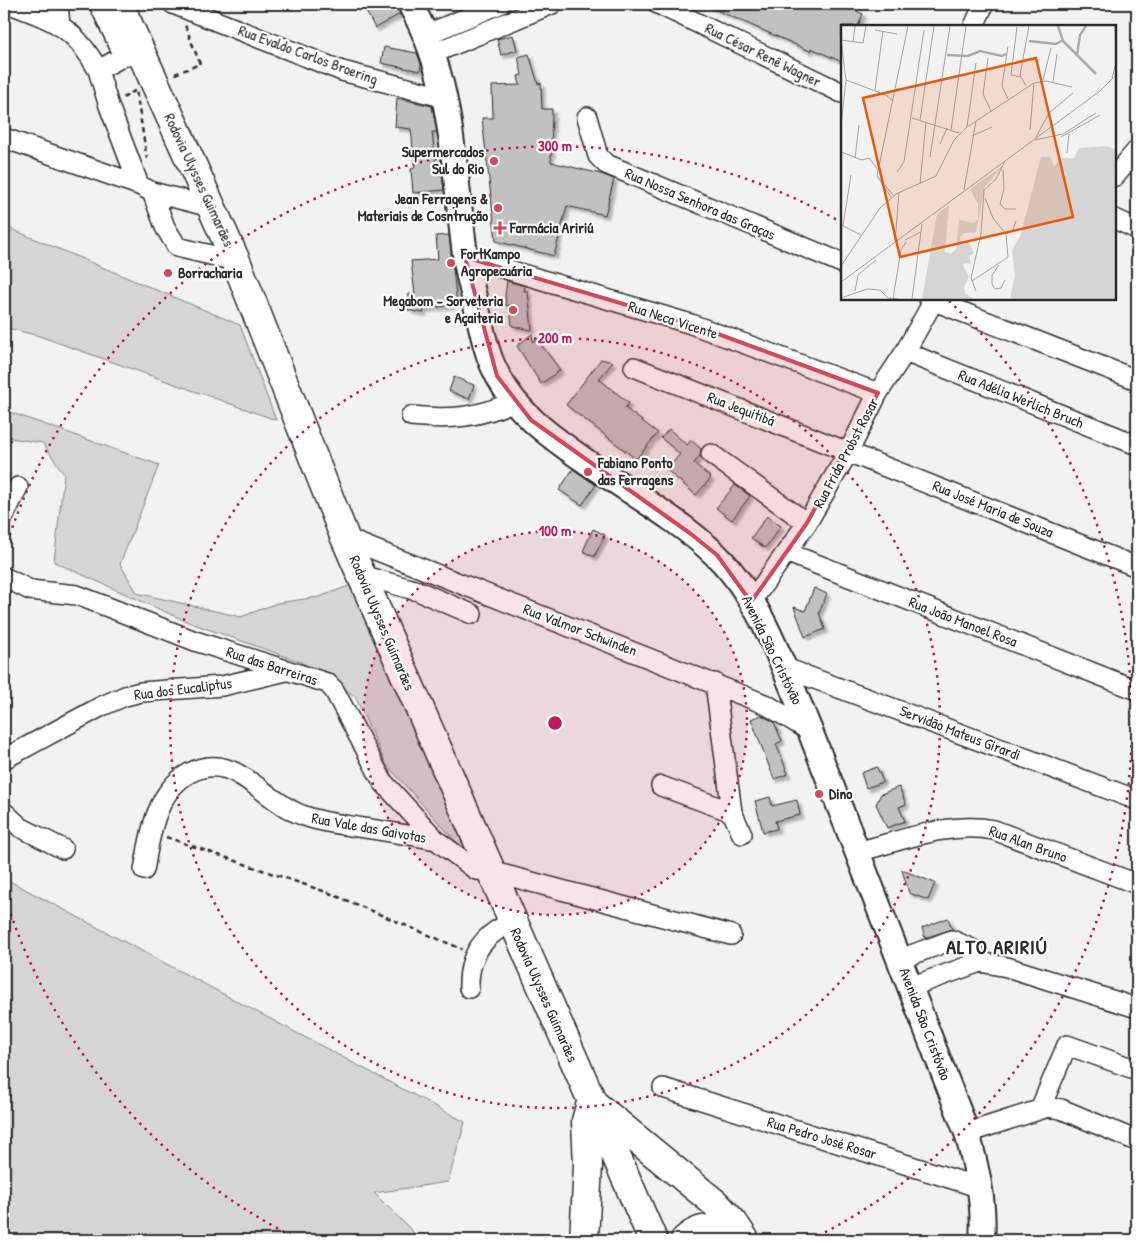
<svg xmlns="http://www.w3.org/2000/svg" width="1141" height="1244" font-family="'Patrick Hand',sans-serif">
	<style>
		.green { fill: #d5d5d5; stroke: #808080 }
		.building { fill: #c1c1c1; stroke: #2b2b2b; filter: url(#shadow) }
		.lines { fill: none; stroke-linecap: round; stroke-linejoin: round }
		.minor-casing { stroke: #2b2b2b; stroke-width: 22 }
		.major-casing { stroke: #2b2b2b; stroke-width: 28 }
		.highway-casing { stroke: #2b2b2b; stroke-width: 31 }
		.path { stroke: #2b2b2b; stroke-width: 2.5; stroke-dasharray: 5 4; stroke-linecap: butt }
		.minor { stroke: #fff; stroke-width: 19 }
		.major { stroke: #fff; stroke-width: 24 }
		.highway { stroke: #fff; stroke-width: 28 }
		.marked { fill: #d1495b; fill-opacity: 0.2; stroke: #d1495b; stroke-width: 4; stroke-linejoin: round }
		.ring { fill: none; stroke: #c2185b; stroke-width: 2.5; stroke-dasharray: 2.5 5 }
		.poi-dot { fill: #d1495b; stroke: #fff; stroke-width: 2 }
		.labels { text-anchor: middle; stroke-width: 4.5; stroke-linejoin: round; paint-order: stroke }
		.street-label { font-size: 15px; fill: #2b2b2b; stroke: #fff }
		.poi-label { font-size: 15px; font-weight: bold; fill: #2b2b2b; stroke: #fff; text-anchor: start }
		.district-label { font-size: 20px; font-weight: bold; letter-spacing: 1px; fill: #2b2b2b; stroke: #fff }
		.inset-river { fill: none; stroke: #ababab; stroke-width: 2.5 }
		.inset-road { fill: none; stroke: #a2a2a2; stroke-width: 1 }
		.view { fill: #e8590c; fill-opacity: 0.15; stroke: #e8590c; stroke-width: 2.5 }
		.inset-edge { fill: none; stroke: #2b2b2b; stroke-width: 2.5 }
		.centre { fill: #c2185b; stroke: #fff; stroke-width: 2.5 }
		.ring-label { font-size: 15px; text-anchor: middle; font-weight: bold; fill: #c2185b; stroke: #fff; stroke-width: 4.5; stroke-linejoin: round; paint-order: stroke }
	</style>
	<defs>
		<filter id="shadow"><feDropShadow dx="3.5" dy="3.5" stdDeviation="1" flood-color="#0004"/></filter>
	</defs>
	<rect width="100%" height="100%" fill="#f2f2f2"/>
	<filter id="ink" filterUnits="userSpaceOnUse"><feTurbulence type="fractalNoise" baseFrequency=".02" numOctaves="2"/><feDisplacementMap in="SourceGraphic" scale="10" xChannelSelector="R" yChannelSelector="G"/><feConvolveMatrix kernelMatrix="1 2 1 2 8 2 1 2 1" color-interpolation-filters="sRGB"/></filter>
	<g filter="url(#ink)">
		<path class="green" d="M4,226l236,99 36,95 -237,-84 -35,-9z
			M4,410l155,55 -39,99 17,29 104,24 36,-14 42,-6 35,-13 115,272 -83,-92 -31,-68 -54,-34 -113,-40 -134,-60 10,-88 -21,-31 -39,-6z
			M4,878l461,244 -17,60 -74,11 47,47h-417z"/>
		<path class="building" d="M362,4h34l4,10 -25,14z
			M703,4h125l6,2 2,-2h6l21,10 -5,12h-16v36l-31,-14 -1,3z
			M513,35l4,15 -16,5 -4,-16z
			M384,47l33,6 4,11 -1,7 -39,-8z
			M529,54l9,30 3,-1 1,26h10l-1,53 50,12 13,5 -9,36 -38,-9 -13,50 -58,-15 -14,-123h11l-1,-32 28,-1 -2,-9 4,-1 -4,-18z
			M397,98l35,8 5,26h-5l4,35 5,-1 3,24 -31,3 -2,-24 4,-1 -4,-39 -16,-2z
			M449,235l8,69 -33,5 -1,4 -15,-3 1,-16 6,1 -4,-34 27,-2 -2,-23z
			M507,281l18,5 -1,5h4l4,39 -20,-4 -2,-21 -4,1 -1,-11z
			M532,334l1,8 4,-3 23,31 -19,14 -24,-38z
			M601,359l12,3 -14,17 30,24 -4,5 33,25 -22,26 -70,-54z
			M454,377l20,8 -5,14 -20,-8z
			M669,429l18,16 4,-5 10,9 -1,7 -6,7 17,15 -15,17 -29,-25 13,-16 -19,-16z
			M573,469l23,16 -14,20 -23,-15z
			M735,485l15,11 -18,24 -16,-12z
			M767,516l14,10 -16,22 -14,-10z
			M593,529l12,6 -11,22 -11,-6z
			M814,588l13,6 -8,19 6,16 -20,8 -11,-30 11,4z
			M761,715l13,7 8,19 -6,3 12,30 -14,5 -23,-60z
			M877,767l6,15 -17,6 -5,-15z
			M899,787l7,17 -7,3 6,14 -18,7 -11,-24 5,-10z
			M770,797l2,9 25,-6 3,15 -25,6 2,8 -14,3 -8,-31z
			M902,870l33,13 -7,17 -19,-7z
			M948,918l4,11 -27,9 -3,-10z"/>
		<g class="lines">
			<defs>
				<path id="minor" d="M10,4c44,17 64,22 88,66
					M58,4l2,21
					M99,4l25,52
					M173,4l169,67 104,27
					M658,4l184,89
					M974,26l10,-22
					M425,35l75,-31
					M434,53l118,-49
					M587,117l11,39 8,8 236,99
					M4,138l135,47 13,7 59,15
					M1115,176l22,-26
					M139,185l-30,-79 -11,-36 26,-14 17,-1
					M152,192l13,35 12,20 59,14
					M1115,219l22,10
					M465,257l226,67 187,69
					M929,299l208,81
					M905,352l232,93
					M634,367l503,200
					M411,416c38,4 68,2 103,-15
					M711,454l96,69
					M4,516l14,-29
					M345,538l422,167 43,26
					M788,553l349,137
					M361,575l57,16 54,23
					M4,577l26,13 47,5 118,46 132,42 7,7 49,92 53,58 40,30 14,1 241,64
					M751,602l56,-79 42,-72 29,-58 27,-41 29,-52
					M783,667l354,133
					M715,683l17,129 10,22
					M4,759l98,-53 23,-10 16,-4 81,-6 64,-15
					M661,786l71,26
					M4,812l16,15 43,22
					M857,852c44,-11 92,-31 137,-22l143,54
					M144,870c4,-20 6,-41 14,-59 13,-33 46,-57 80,-37 22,12 40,32 64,41 17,7 37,9 55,12 27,4 53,8 79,13
					M900,959l52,-19 20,9 8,13
					M910,987l70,-25 27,5 130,41
					M469,988c-1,-32 14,-54 44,-66
					M663,1088l318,100
					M1041,1107l26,-62 70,25
					M967,1133l81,-26 13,2 76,32"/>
				<path id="major" d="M410,4c44,77 43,164 55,250 2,17 7,34 11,51 6,24 10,50 22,71 19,37 53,61 86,84 44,31 93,58 132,95 45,43 70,119 94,176l157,402c10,36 18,70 15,107"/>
				<path id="highway" d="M119,4l117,257 109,277 308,702
					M594,1104l122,100 17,18 12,18
					M584,1240l4,-75 -2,-44 5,-18
					M685,1240c19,-17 37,-12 58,0"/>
			</defs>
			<use href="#minor" class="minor-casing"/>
			<use href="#major" class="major-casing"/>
			<use href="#highway" class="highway-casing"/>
			<path class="path" d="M175,74l25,-10 -15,-39
				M123,98l13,-8 11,69
				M166,837l163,56 133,56"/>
			<use href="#minor" class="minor"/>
			<use href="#major" class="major"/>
			<use href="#highway" class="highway"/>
		</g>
	</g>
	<path class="marked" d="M465,257l226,67 187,69 -71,130 -56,79 -34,-47 -26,-21 -160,-114 -34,-44z"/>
	<circle cx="555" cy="723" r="192" fill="#c2185b" fill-opacity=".12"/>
	<g class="ring">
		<circle cx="555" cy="723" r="192"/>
		<circle cx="555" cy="723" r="385"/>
		<path d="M298 1239A577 577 0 0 1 5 897M5 549A577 577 0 0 1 839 221M949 301A577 577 0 0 1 812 1239"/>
	</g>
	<g class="poi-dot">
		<circle cx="494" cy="161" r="5"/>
		<circle cx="498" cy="208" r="5"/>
		<path d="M497.5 220.5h5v5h5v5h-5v5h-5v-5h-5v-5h5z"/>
		<circle cx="451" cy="263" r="5"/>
		<circle cx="168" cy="273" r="5"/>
		<circle cx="513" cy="310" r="5"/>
		<circle cx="588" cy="472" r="5"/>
		<circle cx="819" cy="794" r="5"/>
	</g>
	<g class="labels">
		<g class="street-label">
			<text transform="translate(308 55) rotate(20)" y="5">Rua Evaldo Carlos Broering</text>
			<text transform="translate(763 55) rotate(26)" y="5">Rua César Renê Wagner</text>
			<text transform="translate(199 180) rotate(65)" y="5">Rodovia Ulysses Guimarães</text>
			<text transform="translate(700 204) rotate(23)" y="5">Rua Nossa Senhora das Graças</text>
			<text transform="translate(673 320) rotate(18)" y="5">Rua Neca Vicente</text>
			<text transform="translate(1021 399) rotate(22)" y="5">Rua Adélia Werlich Bruch</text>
			<text transform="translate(741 409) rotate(21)" y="5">Rua Jequitibá</text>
			<text transform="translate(846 453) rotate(-62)" y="5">Rua Frida Probst Rosar</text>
			<text transform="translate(993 509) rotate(22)" y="5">Rua José Maria de Souza</text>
			<text transform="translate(963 622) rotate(21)" y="5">Rua João Manoel Rosa</text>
			<text transform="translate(382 623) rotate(67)" y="5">Rodovia Ulysses Guimarães</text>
			<text transform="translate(580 630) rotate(21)" y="5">Rua Valmor Schwinden</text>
			<text transform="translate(772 650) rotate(64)" y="5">Avenida São Cristóvão</text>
			<text transform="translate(272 666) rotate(18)" y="5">Rua das Barreiras</text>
			<text transform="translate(183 689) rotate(-7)" y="5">Rua dos Eucaliptus</text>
			<text transform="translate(960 733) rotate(21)" y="5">Servidão Mateus Girardi</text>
			<text transform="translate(369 828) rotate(10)" y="5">Rua Vale das Gaivotas</text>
			<text transform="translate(1028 844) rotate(20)" y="5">Rua Alan Bruno</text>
			<text transform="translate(544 995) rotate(66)" y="5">Rodovia Ulysses Guimarães</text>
			<text transform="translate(925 1024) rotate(69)" y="5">Avenida São Cristóvão</text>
			<text transform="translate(822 1138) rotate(17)" y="5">Rua Pedro José Rosar</text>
		</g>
		<g class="poi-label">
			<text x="484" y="157" text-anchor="end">Supermercados<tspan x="484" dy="17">Sul do Rio</tspan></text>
			<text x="488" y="204" text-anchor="end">Jean Ferragens &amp;<tspan x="488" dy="17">Materiais de Cosntrução</tspan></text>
			<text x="510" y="233">Farmácia Aririú</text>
			<text x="461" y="259">FortKampo<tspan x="461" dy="17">Agropecuária</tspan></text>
			<text x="178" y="278">Borracharia</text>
			<text x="503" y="306" text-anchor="end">Megabom - Sorveteria<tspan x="503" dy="17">e Açaiteria</tspan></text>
			<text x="598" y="468">Fabiano Ponto<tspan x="598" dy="17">das Ferragens</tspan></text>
			<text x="829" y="799">Dino</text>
		</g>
		<g class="district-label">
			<text x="997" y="954">ALTO ARIRIÚ</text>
		</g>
	</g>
	<g transform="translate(841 25)">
		<rect width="275" height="275" fill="#f2f2f2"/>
		<path d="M266,121l9,4v149h-106l5,-24 -3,-25 8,-13 21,-80h9l4,10 6,-9h14l5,-10zM163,140l-19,21 -9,46 -12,1 -4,4 1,8 8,-2 5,10 -5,3 2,8 -6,-1 -2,2 6,12 -5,10 1,6 8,6h-51l15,-85 12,-9 -4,47 6,2 5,-5 3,-29 15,3 4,-4v-15l-8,-15z" fill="#d5d5d5"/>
		<path class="inset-river" d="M217,1l5,15 33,33M188,16l27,3 7,-4M106,30l21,1 12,-5 22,5 4,-2M236,30l3,-20 6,-9"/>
		<path class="inset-road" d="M176,2l-6,48 10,2M34,5l22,4M0,15l5,40 40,15 7,6M0,15l22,3 3,-17M12,17l2,-16M167,21l-6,40 6,13M147,33l-5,36 8,17M271,53l4,-15 -1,-37M202,55l8,-32M212,57l4,-28M185,61l-6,-11 9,-49M34,65l8,-59M208,88l24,-20M71,93l47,15M79,95l14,-94M0,101l5,-46M126,102l9,-64M110,105l15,-104M189,105l4,-47M222,109l33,-21M131,111l20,-9M220,112l39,-22M194,114l14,-26M194,115l28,-6M99,119l7,-16M0,127l21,8 7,-2 9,12M226,128l2,-19M89,132l20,-131M14,133l4,-33M162,145l1,19 -4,15 5,5h11M56,147l7,-10 20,-132M36,151l31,-150M36,151l16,19M36,151l14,21M79,159l6,-62M123,165l12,-69M0,200l20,10M2,201l8,-51M165,209l7,-4 3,-9M64,215l16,-8M54,217l4,-50M158,240l-7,10v9l3,5 6,-1 4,-8M0,241l39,-58 16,-14 40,-18 18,-36 13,-13 67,-44 12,-2 26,6M131,256l36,-24 -2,-23 -13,-16 -8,-20M0,257l259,-191 16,-16M14,266l3,-16 18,-15M135,266l-5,-13 10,-44 3,-44 12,-11 9,-18M0,273l26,-9 13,1 8,8 10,1M52,274l8,-49 5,-8M71,274l10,-75"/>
		<path class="view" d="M195,33l37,159 -173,40 -37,-159z"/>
		<rect width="275" height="275" class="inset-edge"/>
	</g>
	<circle cx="555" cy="723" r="8" class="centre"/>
	<g class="ring-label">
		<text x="555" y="151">300 m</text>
		<text x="555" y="343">200 m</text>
		<text x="555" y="536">100 m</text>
	</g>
	<rect width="1141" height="1244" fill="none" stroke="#fff" stroke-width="20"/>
	<rect x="10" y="10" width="1121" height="1224" fill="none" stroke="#2b2b2b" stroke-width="2" filter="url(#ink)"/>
</svg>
